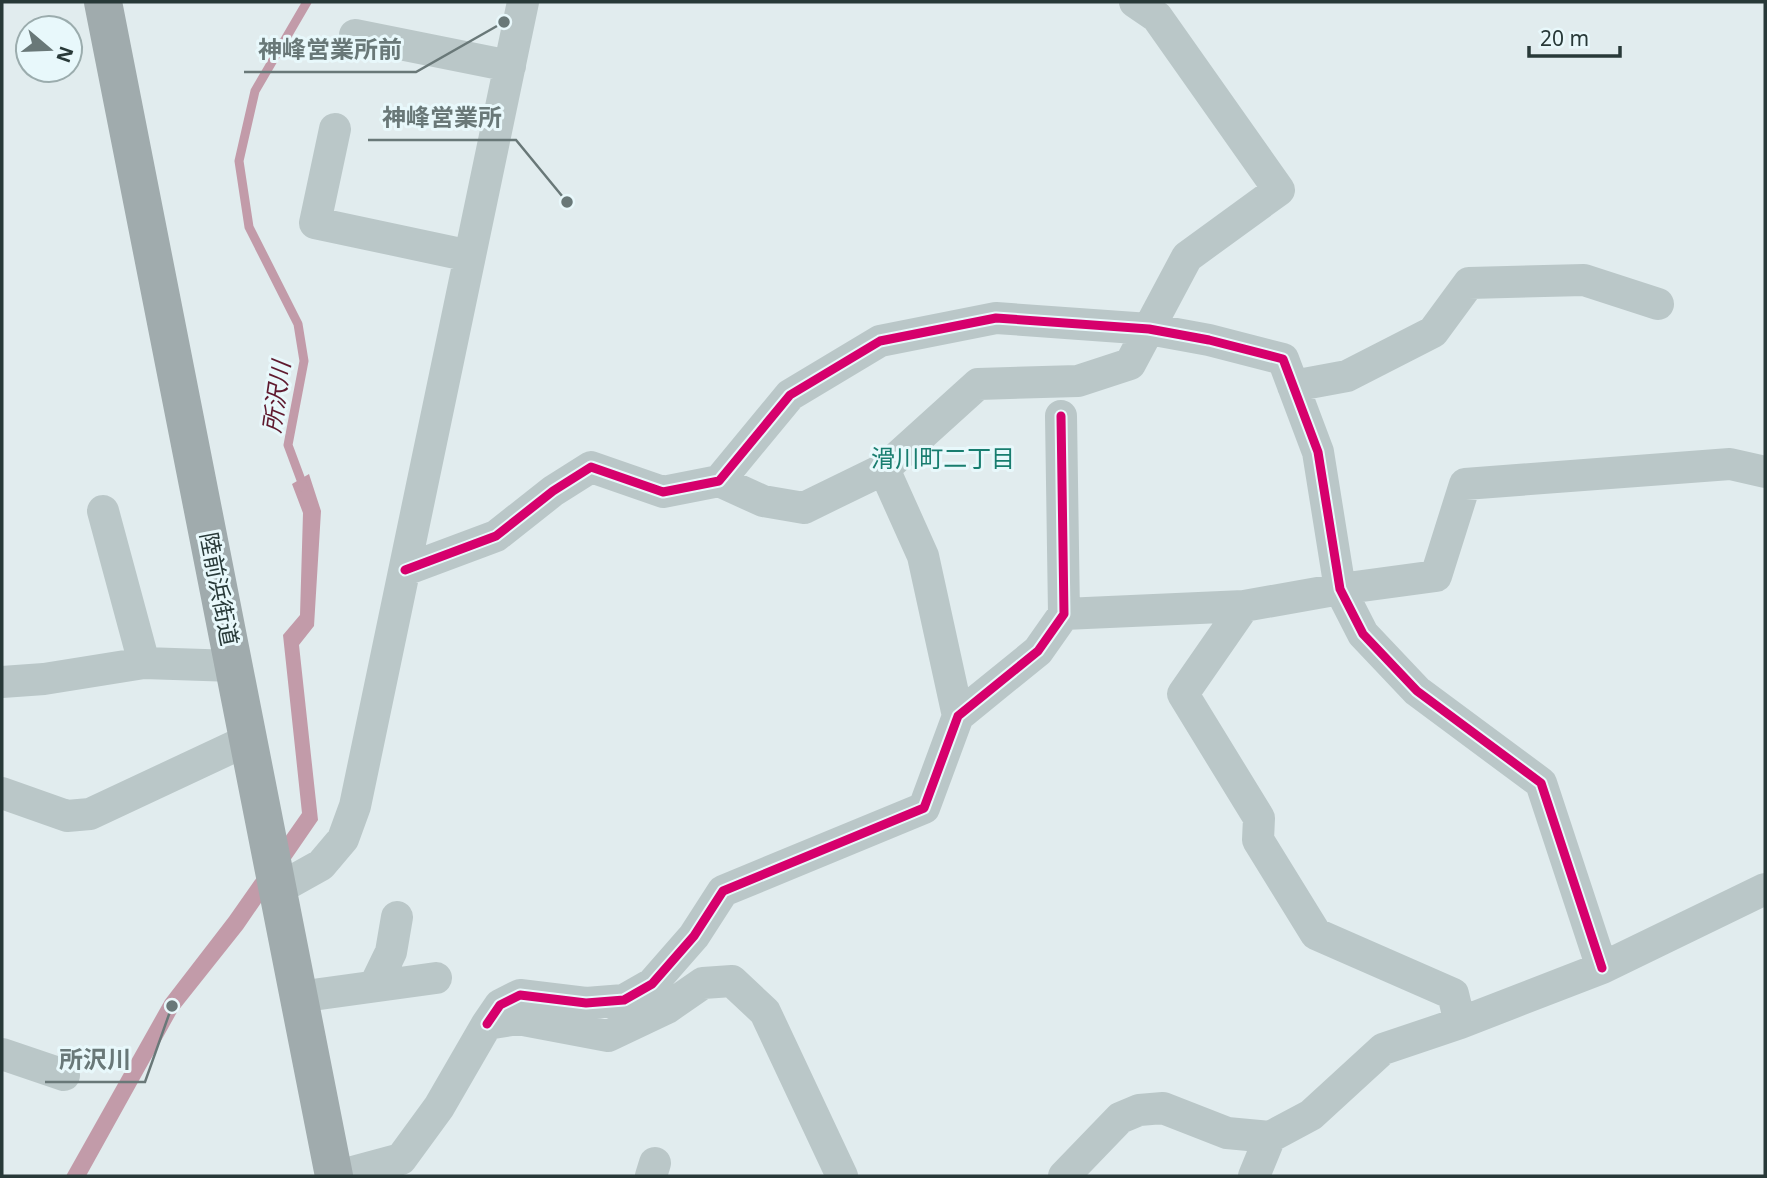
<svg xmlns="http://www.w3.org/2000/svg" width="1767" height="1178" font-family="'Noto Sans','Noto Sans JP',sans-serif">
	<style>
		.water { fill: #c29ba9 }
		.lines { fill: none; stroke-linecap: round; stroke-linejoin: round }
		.stream { stroke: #c29ba9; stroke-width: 9 }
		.minor { stroke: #bac7c8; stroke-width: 32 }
		.highway { stroke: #a0abad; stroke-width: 38 }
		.cycleway-casing { stroke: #e8f8fb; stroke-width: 13 }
		.cycleway { stroke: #d6006c; stroke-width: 9 }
		.labels { text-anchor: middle; stroke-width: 6; stroke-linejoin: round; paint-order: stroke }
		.street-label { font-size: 23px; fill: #283938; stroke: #e8f8fb }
		.water-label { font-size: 24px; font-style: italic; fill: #5f192e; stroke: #e8f8fb }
		.neighbourhood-label { font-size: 24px; fill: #187d6f; stroke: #e8f8fb }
		.leader { fill: none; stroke: #697878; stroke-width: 2.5 }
		.callout-dot { fill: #697878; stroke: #e8f8fb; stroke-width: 2.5 }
		.callout-label { font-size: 24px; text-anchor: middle; font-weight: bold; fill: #697878; stroke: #e8f8fb; stroke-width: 6; stroke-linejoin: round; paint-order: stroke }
	</style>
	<rect width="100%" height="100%" fill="#e1ecee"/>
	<path class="water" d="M309,474l12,37 -7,115 -15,19 19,175 -75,109 -66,83 -91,164h-20l99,-176 64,-83 73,-104 -19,-178 17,-20 3,-102 -11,-29z"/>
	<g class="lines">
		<path class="stream" d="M304,488l-16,-43 16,-84 -6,-37 -49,-97 -10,-66 16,-70 52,-89"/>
		<path class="minor" d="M355,35l155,31
			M335,129l-20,94 155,33
			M1293,386l54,-10 86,-44 36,-49 115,-3 74,24
			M884,469l39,87 35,160
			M719,481l44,20 41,7 80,-39 94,-85 100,-3 52,-17 57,-107 92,-67 -122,-173 -22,-15
			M405,570l91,-34 57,-45 38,-24 72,25 56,-11 71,-86 90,-54 116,-23 153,11 60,11 74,19 35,93 22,137 23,45 54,57 124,92 61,185
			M1244,606l-61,88 76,124 -1,22 58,94 137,60 7,29
			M1064,614l180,-8 96,-17 96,-13 29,-92 265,-20 35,8
			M144,663l90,3
			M2,682l42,-3 100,-16 -41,-152
			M2,793l65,23 23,-2 158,-74
			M278,889l43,-24 22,-26 12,-33 168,-804
			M375,985l16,-33 6,-35
			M298,997l138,-19
			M487,1024l13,-19 20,-10 66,8 38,-3 28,-16 42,-48 29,-45 201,-83 34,-92 80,-65 26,-37 -3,-198
			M2,1054l62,21
			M338,1176l63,-17 38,-52 48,-83 31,-5 90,17 59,-28 36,-25 29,-2 33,31 77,164
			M651,1176l4,-13
			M1064,1176l56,-58 19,-8 24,-2 64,25 43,4 41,-22 72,-66 77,-26 142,-55 163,-79
			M1254,1176l16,-39"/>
		<path class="highway" d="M103,2l231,1174"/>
		<defs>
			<path id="cycleway" d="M405,570l91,-34 57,-45 38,-24 72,25 56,-11 71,-86 90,-54 116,-23 153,11 60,11 74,19 35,93 22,137 23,45 54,57 124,92 61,185
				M487,1024l13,-19 20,-10 66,8 38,-3 28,-16 42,-48 29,-45 201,-83 34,-92 80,-65 26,-37 -3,-198"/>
		</defs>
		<use href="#cycleway" class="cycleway-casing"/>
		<use href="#cycleway" class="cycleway"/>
	</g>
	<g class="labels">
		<g class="street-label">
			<text transform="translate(219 589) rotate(79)" y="8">陸前浜街道</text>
		</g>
		<g class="water-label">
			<text transform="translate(277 397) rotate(-82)" y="8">所沢川</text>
		</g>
		<g class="neighbourhood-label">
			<text x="943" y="467">滑川町二丁目</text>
		</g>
	</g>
	<path class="leader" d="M504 22L416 72H244M567 202L516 140H368M172 1006L145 1082H45"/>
	<g class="callout-dot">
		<circle cx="504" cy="22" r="7"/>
		<circle cx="567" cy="202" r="7"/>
		<circle cx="172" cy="1006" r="7"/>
	</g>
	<g class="callout-label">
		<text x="330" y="58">神峰営業所前</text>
		<text x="442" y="126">神峰営業所</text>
		<text x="95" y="1068">所沢川</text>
	</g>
	<rect width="1767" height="1178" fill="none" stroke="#283938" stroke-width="7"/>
	<g transform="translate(49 49) rotate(109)"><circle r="33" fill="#e8f8fb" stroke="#9bacad" stroke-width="2"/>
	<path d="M0-5L12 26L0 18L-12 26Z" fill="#697878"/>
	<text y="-10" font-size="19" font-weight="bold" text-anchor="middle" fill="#283938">N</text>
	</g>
	<path d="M1529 46v10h91v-10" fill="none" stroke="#283938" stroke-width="3.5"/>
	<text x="1540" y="46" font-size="21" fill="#283938" stroke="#e8f8fb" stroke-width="5" paint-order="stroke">20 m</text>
</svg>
